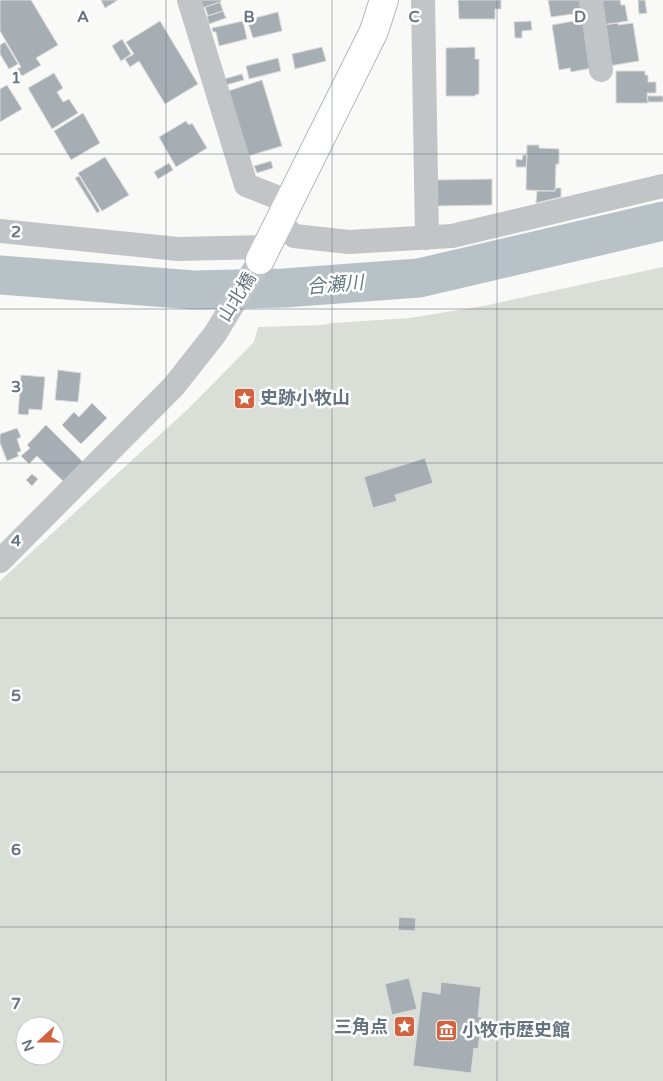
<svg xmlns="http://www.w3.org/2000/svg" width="663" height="1081" font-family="'Varela Round','Noto Sans JP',sans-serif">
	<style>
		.green { fill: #d9ded7; fill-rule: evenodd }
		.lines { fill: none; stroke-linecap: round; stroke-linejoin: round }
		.river { stroke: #b8c2c6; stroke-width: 39 }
		.building { fill: #a6aeb3; stroke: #dbdbd9 }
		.secondary-casing { stroke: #b3b8bd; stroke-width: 30 }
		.street { stroke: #c1c5c8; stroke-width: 24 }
		.secondary { stroke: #fff; stroke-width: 28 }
		.grid { fill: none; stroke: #66747f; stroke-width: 1; stroke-opacity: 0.55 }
		.labels { text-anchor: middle; stroke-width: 5; stroke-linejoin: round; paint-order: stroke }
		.street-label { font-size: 18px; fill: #66747f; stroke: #fff }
		.poi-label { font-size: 18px; font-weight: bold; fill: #66747f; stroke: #fff; text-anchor: start }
		.water-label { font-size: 19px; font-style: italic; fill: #677980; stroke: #fff }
		.grid-label { font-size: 16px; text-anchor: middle; font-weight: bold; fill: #66747f; stroke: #fff; stroke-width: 5; stroke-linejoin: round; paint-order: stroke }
	</style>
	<rect width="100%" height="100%" fill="#f9f9f7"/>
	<path class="green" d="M663,267v814h-663v-500l188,-172 66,-67 4,-15 65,-2 9,-2 78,-5 73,-12zM25,1026h30v30h-30z"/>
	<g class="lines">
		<path class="river" d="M0,275l194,15 90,-2 135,-10 244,-57"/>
	</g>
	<path class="building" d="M0,0h31l27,45 -22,13 5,7 -19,11 -5,-7 4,-2 -21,-36z
		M101,0h17l-13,8z
		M200,0h21v2l-19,6z
		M458,0h43v9h-6v10h-36z
		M548,0h32l1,13 -30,4z
		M597,0h23l1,5h4l3,16 -27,4z
		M638,0h7l2,13 -8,1z
		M220,2l3,9 -15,5 -3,-9z
		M223,11l3,7 -17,6 -2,-8z
		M278,12l4,19 -29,7 -6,-18z
		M585,19l7,49 -21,4 -1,-4 -11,2 -7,-45z
		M160,21l38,63 -33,20 -26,-43 -9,6 -5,-8 9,-5 -8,-12z
		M243,21l4,18 -28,7 -3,-14h-3l-1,-4z
		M531,21l1,9 -10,1v7h-7l-1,-16z
		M618,23v2l15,-2 6,38 -30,5 -6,-41z
		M122,39l9,15 -10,7 -9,-15z
		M5,42l13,22 -9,5 -9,-15v-9z
		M322,47l4,14 -31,8 -3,-15z
		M475,47v12h4v35l-4,1v1h-29v-48z
		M278,58l3,13 -32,8 -3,-13z
		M616,71h29v4h3v7h8v11h-9l1,10h-32z
		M54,73l9,15 -6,4 6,10 6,-3 9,14 -26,16 -24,-41z
		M242,74l2,6 -18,5 -2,-6z
		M262,80l20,66 -34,10 -20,-65z
		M7,85l15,24 -22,13v-33z
		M647,96h16v6h-15z
		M83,113l17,30 -29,17 -17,-29z
		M186,121l3,4 3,-2 15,25 -31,19 -17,-30z
		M527,145h12v3l20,1v15h-3l-1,27 -29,-1z
		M523,155h4l-1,12h-10v-8l6,1z
		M105,157l24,38 -27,16 -24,-38z
		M271,161l2,7 -16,5 -3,-7z
		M169,163l4,7 -15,9 -4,-7z
		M79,176l21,35 -3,2 -22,-35z
		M492,179v26l-55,1v-26z
		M555,188h6v9l-25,6 1,-12h18z
		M58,370l23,3 -3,29 -23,-2z
		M21,375l24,2 -3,33 -13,-1 -1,6 -10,-1z
		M92,403l15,15 -26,26 -19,-19 12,-13 5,5z
		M46,425l37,37 -19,20 -27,-26 -8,8 -8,-8 9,-8 -3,-3z
		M17,428l4,9 -4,2 4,12 -4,2 2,3 -12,5 -7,-18v-9z
		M425,458l8,25 -38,12 2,6 -24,7 -9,-31z
		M32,474l6,5 -6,7 -6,-6z
		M399,917l17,1 -1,13 -17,-1z
		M409,978l8,31 -25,6 -7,-31z
		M441,982l40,5 -3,30h4l-4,32 -4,-1 -3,25 -58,-7 9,-75 18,3z"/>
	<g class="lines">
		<defs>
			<path id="secondary" d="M260,260l114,-229 10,-31"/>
		</defs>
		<use href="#secondary" class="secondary-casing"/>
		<path class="street" d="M189,0l57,185 43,17
			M423,0l4,238
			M591,0l10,70
			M279,222l15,14 55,6 103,-6 211,-50
			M0,231l178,18 89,-2
			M0,561l174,-175 41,-52 45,-74"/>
		<use href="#secondary" class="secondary"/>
	</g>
	<path class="grid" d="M166,0v1081M332,0v1081M497,0v1081M0,154h663M0,309h663M0,463h663M0,618h663M0,772h663M0,927h663"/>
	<defs>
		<symbol id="sight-square" viewBox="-11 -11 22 22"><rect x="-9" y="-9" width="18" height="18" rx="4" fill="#d2633e" stroke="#fff"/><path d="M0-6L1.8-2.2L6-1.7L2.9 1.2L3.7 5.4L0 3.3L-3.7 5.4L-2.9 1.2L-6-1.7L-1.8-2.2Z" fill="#fff"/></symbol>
		<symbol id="museum-square" viewBox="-11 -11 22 22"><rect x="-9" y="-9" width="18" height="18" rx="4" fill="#d2633e" stroke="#fff"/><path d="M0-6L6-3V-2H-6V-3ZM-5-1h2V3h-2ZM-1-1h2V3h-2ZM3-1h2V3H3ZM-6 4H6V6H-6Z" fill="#fff"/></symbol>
	</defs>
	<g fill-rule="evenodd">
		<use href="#sight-square" x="232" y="386" width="25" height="25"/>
		<use href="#sight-square" x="392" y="1014" width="25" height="25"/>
		<use href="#museum-square" x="434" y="1018" width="25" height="25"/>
	</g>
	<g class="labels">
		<g class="street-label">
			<text transform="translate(237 297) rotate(-58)" y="6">山北橋</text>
		</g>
		<g class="poi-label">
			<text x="260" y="404">史跡小牧山</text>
			<text x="388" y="1033" text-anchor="end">三角点</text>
			<text x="462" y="1036">小牧市歴史館</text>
		</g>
		<g class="water-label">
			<text transform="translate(335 284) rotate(-5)" y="7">合瀬川</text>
		</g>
	</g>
	<g class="grid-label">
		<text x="83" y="22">A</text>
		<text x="249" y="22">B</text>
		<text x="414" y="22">C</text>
		<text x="580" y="22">D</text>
		<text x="16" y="83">1</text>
		<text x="16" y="237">2</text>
		<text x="16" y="392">3</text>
		<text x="16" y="546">4</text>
		<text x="16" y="701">5</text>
		<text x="16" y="855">6</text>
		<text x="16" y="1009">7</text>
	</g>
	<g transform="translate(40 1041) rotate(249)"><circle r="24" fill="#ffffff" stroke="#c2c7cc"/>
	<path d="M0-4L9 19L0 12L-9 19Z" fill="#d2633e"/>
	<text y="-8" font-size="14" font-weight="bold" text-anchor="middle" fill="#66747f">N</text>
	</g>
</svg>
